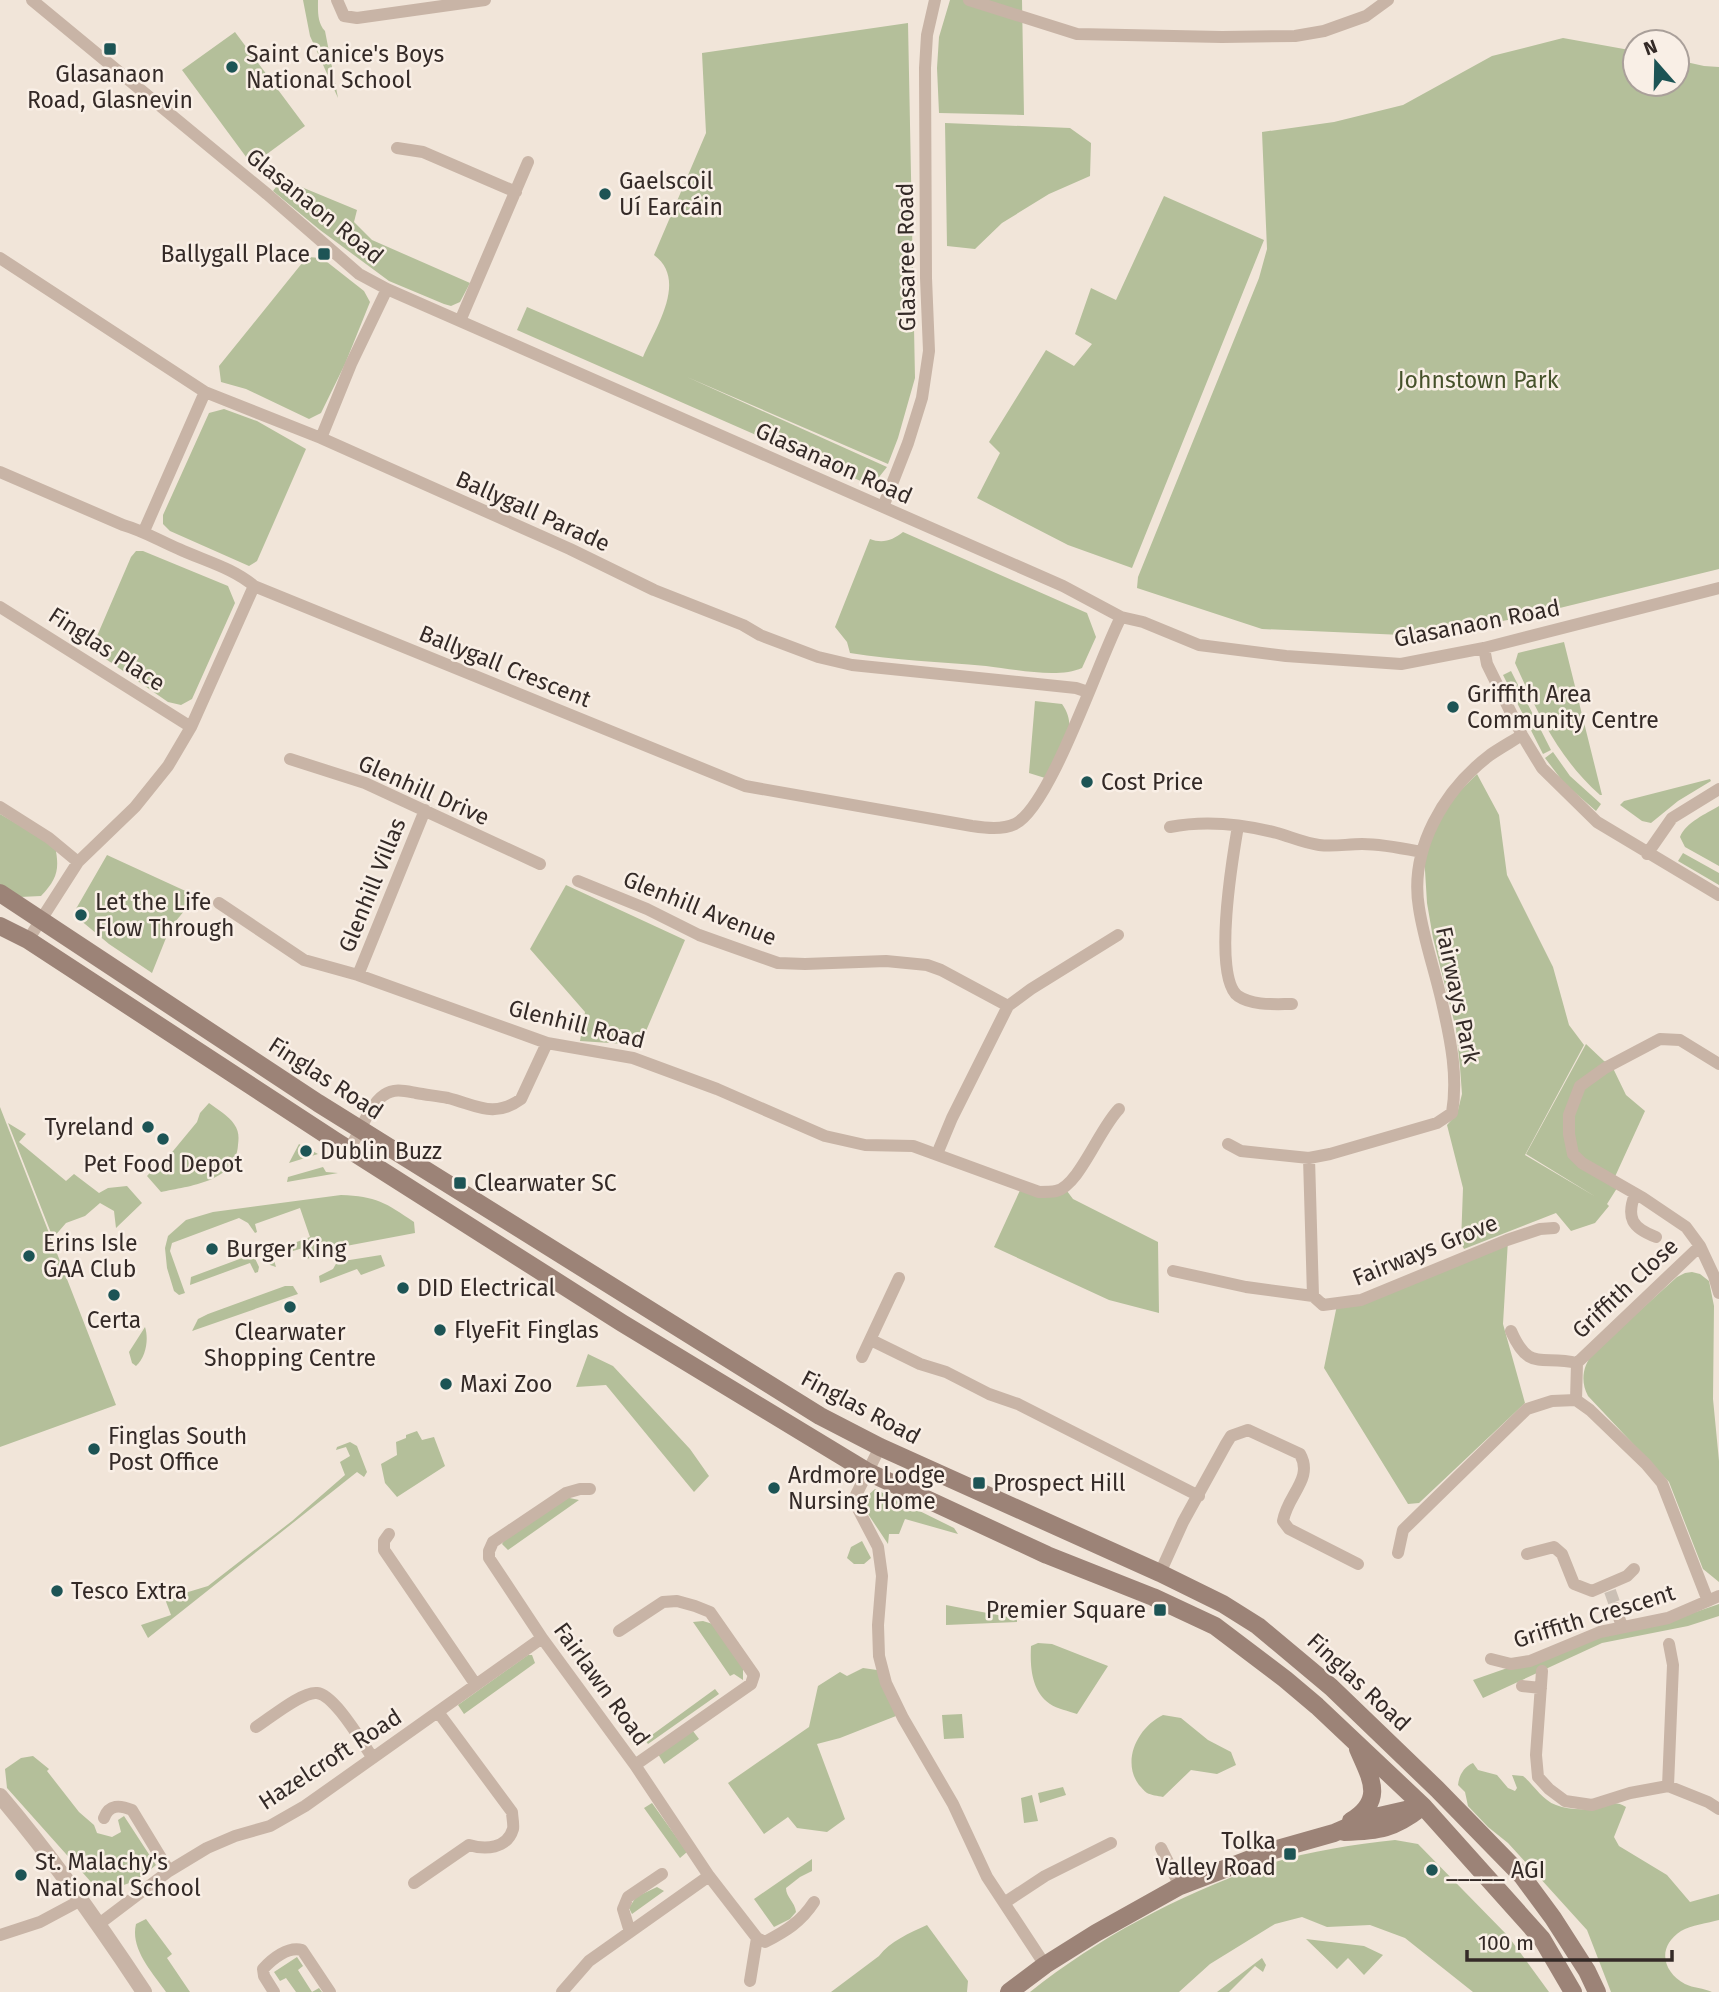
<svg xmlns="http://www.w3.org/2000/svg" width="1719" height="1992" font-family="'Fira Sans',sans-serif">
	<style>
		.green { fill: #b4bf9a }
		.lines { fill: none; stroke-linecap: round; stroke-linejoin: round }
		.minor-tunnel { stroke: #cbc0b5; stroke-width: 12; stroke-dasharray: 12 6; stroke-linecap: butt }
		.minor { stroke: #c8b4a6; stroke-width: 12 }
		.tertiary { stroke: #c8b4a6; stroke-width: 16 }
		.secondary { stroke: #9c8377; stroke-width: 18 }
		.poi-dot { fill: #1d5455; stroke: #f9efe6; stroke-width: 2.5 }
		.labels { text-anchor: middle; stroke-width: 5; stroke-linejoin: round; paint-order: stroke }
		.poi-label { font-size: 23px; fill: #342a27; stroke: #f9efe6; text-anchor: start }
		.street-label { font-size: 23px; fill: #342a27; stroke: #f9efe6 }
		.park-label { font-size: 23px; fill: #46522b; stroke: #f9efe6 }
	</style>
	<rect width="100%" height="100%" fill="#f1e5d9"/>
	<path class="green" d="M303,0h15c0,10 -1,23 7,31l13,67 -28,-62z
		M950,0h72l2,115 -85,-2 -2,-45 2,-31z
		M908,23l7,355 -17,60 -10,26 -201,-87 200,90 -15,19 -355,-156 10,-23 116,50c13,-30 45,-77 11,-102l52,-122 -4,-80z
		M235,32l70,94 -53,39 -70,-95z
		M1563,38l72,13v33h42v-24l27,6 15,1v502l-196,48 -97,19 -164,-7 -125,-41 1,-11 121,-299 8,-29 -5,-117 72,-10 69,-17 89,-49z
		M945,123l125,5 21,15 -1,33 -41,18 -47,29 -27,26 -28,-3z
		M282,179l75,31 -3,12 18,18 98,43 -10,19 -9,4 -7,-2 -55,-23 -69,-51 -47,-39z
		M1164,196l100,44 -132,328 -64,-23 -91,-47 23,-45 -11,-11 57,-92 28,16 18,-22 -17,-10 16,-46 25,12z
		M307,257l15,1 42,33 6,11 -25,62 -24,49 -12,6 -63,-30 -25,-7 -2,-16z
		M224,409l33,12 49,28 -49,112 -8,5 -79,-35 -7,-7v-9l46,-102z
		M903,532l184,81 9,24 -14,31c-24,11 -69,1 -96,-2 -46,-4 -91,-6 -136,-13l-3,-11 -12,-15 35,-88c13,5 23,1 33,-7z
		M136,551h7l85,35 7,17 -43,96 -11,6 -13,-3 -68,-47 -6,-12 37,-86z
		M1564,642l38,153h-2c-41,-36 -63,-83 -85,-132l3,-10z
		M1511,671l40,79 -8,4 -40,-79z
		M1035,701l27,3c19,27 -3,50 -17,74l-16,-5z
		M1553,752l17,24 31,28 -5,7 -32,-28 -19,-25z
		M1477,774l22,41 8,60 46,92 16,58 15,20 -59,110 71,42 -70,-43 60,-110 18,17 7,3 15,31 19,16 -32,70 6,4 -12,19 2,2 -14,17 -24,8 -15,-18 -92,36 -3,-6 2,-55 -16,-63 10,-11 5,-20 -2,-27 -4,-38 -23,-91 -6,-35 -3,-49 13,-33 22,-29z
		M1710,779l1,2 -33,20 -27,22 -9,-2 -22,-16 4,-4z
		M1719,806v60l-34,-19 -5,-10c6,-15 26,-23 39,-31z
		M0,814l55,32c5,24 2,33 -14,50l-21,1 -20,-13z
		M1683,853l36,20v12l-41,-24z
		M107,855l85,39 -7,16 -15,18 -18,45 -43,-29 -36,-30z
		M566,885l119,55 -45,105 -60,-4 5,-29 -55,-63z
		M209,1103c8,6 20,13 25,21 5,7 5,13 4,21 -2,37 -49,41 -77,47l-14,-16 9,-10 3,2 38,-46 3,-9z
		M0,1107l116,298 -116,42z
		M8,1123l18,11 -7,8 47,39 8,-7 25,19 9,-5 19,-2 15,17 -26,25 -2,-17 -14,-8 -15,13 -19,7 -13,15z
		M299,1144l19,10 -29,9z
		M323,1167l3,5 12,1 -51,9 1,-5z
		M1022,1186l42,1 9,12 85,43 1,71 -50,-13 -115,-53z
		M341,1195c35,1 45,8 73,27l1,11 -85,16 -23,10 -4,-11 -30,9 3,10 -6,-2 -5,-11 45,-17 -10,-29 -45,16 2,8 -2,1 -7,-10 -9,-5 -67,25 -2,8 15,42 -6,2 -5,-4 -7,-23 -2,-20 3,-12 18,-16 27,-8z
		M1508,1240l-5,84 22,79 -106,100 -11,1 -84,-136 13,-63z
		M253,1254l6,13 -1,5 -3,1 -5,-10 -60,22 1,-8z
		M381,1255l4,11 -24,9 -4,-6 -37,14 -1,-7 14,-7 4,-7z
		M1692,1272l8,2 9,7 5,25 -1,93 6,62v121l-16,-13 -34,-87 -81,-86c-8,-15 -5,-30 5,-43l84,-76 8,-4z
		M285,1286h8l5,8 -106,37 6,-12 10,-5z
		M145,1327c4,12 1,30 -9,39l-4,-3 -3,-11z
		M588,1354l25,12 77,83 19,27 -15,16 -88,-107 -30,2z
		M417,1431l5,9 12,-3 11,29 -48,31 -12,-14 -4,-19 16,-9 -1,-13 10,-4v-3z
		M350,1442l7,4 10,26 -3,5 -7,-5 -209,166 -7,-13 30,-10 -6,-16 43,-13 84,-65 53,-46 -5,-13 10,-6 -4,-9 -10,3 1,-3z
		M875,1489l79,39 4,6 -53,-15 -6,15h-10l-1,10 -20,-30 -2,-17z
		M565,1497l14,3 -71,50 -6,-6 4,-6z
		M862,1541l9,17 -7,6h-10l-7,-6 4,-11z
		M1719,1604v12l-31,10 -86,17 -119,55 -10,-18 126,-44 85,-20z
		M946,1605l67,13 4,1v3l-71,3z
		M703,1621l13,4 27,40v15l-9,-6 -4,2 -37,-54z
		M1038,1643l14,1 56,22 -31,48c-8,-3 -20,-5 -27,-10 -19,-13 -20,-38 -19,-58z
		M528,1655h4l3,8 -71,51 -6,-9z
		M863,1668l14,2 19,46 -56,22 -23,6 28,75 -18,13 -30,-4 -9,-11 -24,17 -36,-51 81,-56 9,-41 22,-14 7,4z
		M715,1689l4,5 -71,50 -3,-4z
		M962,1714l2,24 -20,1 -2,-24z
		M1163,1715l18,3 27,22 23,12 5,13 -19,9 -26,-4 -28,27c-5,-1 -12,-2 -16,-4 -3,-2 -6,-6 -8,-8 -18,-24 -1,-58 24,-70z
		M693,1731l6,8 -35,25 -6,-10z
		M33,1756l16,13 -2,2 32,41 15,13 3,8 15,4 9,-5 -3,-12 6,-4 32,49c-24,20 -35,26 -65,17l-84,-94 -2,-19 16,-11z
		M1473,1763l5,7 19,5 11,13 7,3 2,-3 -5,-13 11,1c11,9 19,24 33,29 10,4 22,5 33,4 14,-1 23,-11 37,-2l-12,30 5,9 48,29 23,27 29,-8v26c-11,3 -28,5 -38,11 -24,16 -19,40 4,53 8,4 19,4 27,8h-101l-24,-62 -79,-87 -20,-16 -20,-21 -3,-14 -7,-7c1,-10 6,-18 15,-22z
		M1063,1787l3,8 -26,8 -2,-10z
		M1032,1795l6,26 -14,2 -3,-25z
		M652,1803l35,49 -7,6 -36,-50z
		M1395,1840l23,4 90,92 41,56h-76l-68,-54 -35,-13 -43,2 -25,-10 -27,7 -65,40 -31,28h-149c68,-54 147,-96 229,-125 44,-15 91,-22 136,-27z
		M812,1859v12l-12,6 -14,11c0,9 9,14 10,24l-6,7 -16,8 -20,-28z
		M657,1887l7,4 -32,23 -3,-6 7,-11z
		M146,1919l26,35 -5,4 23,34h-24c-14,-20 -36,-43 -30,-68z
		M927,1925l41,56 -1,11h-136l48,-36c11,-15 31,-23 48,-31z
		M1306,1939l58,7 19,9 -19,20 -16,-17 -11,11z
		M297,1957l6,9 -5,4 14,22 7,-4 3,4h-26l-10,-14 -6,3 -6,-9z
		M1262,1958l4,7 -3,7 -8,-6 -26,26h-12z"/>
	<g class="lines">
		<path class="minor-tunnel" d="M1610,1591l6,17"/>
		<path class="minor" d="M32,0l235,194 92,80 28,15 676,297 58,31 22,5 56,23 87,11 115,8 83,-16 235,-60
			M337,0l7,16 13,2 128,-18
			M969,0l108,34 145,3 73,-1 29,-5 42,-15 22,-16
			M397,148l26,4 93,40
			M0,258l205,134 116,46 249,111 84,41 89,35 17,10 58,22 34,8 224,23 12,4
			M460,321l68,-159
			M321,438l30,-74 36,-75
			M0,472l123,53c21,6 37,16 56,24 26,12 54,19 75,37l491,200 227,40c14,2 30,4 43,-2 36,-18 84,-165 106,-207
			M883,507l25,-64 14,-45 7,-47 -3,-73 -1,-210 2,-33 8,-35
			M144,531l61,-139
			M0,607l191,120
			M1484,648l3,16 35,71 20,33 55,54 122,73
			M290,759l75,24 175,81
			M0,807l49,31 29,24
			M1238,826c-5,29 -26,151 0,170 15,10 37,8 54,8
			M1170,827c36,-7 72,-3 107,6 14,4 27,10 42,12 15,2 28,-1 43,-1 20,0 39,4 59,8
			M1647,854l25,-36 47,-29
			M578,881l69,28 52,26 79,28 27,1 81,-3 41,4 14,5 67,36
			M219,903l85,57 54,15 189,68 86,15 84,31 108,47 40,9 48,1 126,46c5,0 12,0 17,-1 23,-5 43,-62 63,-82
			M28,940l50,-78 57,-55 33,-41 23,-39 63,-141
			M358,975l67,-165
			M1719,1064l-39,-24 -20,-1 -55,29 -25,18 -11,29v19l4,20 9,9 61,35 43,29 14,19 14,30 5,17
			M1228,1144l13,7 68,7 21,-4 107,-31 15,-10c6,-36 -1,-71 -9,-106 -7,-33 -19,-66 -24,-99 -10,-59 25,-118 71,-153 10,-7 21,-13 32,-20
			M349,1150c10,-16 21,-46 35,-55 10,-7 21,-4 32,-2 11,2 22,3 32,5 28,7 46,21 73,1l26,-56
			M937,1154l15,-36 56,-112 23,-17 87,-54
			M1309,1158l4,138 10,9 38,-5 146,-60 33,-11 14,-1
			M1635,1194c-9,24 -3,34 21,43
			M1173,1271l73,16 67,9
			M1511,1331c18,41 29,24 66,32
			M871,1340l49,24 26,8 43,22 29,10 181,92
			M862,1357l37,-79
			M1577,1363l123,-117
			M1576,1400l1,-37
			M880,1447l-24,48v10l22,42 4,29 -4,49 1,31 7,27 17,35 50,86 34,73 58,88
			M590,1489h-10l-14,4 -73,49 -4,9v7l53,80 93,127 74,111 48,62 8,4c21,-11 36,-20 49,-40
			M389,1534l-5,7v9l92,135
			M1398,1553l5,-23 124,-121 25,-8 24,-1 14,10 56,54 16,19 46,118
			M1527,1554l27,-7 8,7 12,30 18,7 35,-15 7,-7
			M1160,1573l23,-51 43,-78 5,-8 17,-6 52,24c14,25 -13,41 -17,67l6,8 69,35
			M1616,1608l6,19
			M619,1631l44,-29 14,-1 18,5 15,6 44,63 -3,9 -116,81
			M1491,1659l20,5 19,-3 70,-29 68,-14 51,-22
			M1542,1671l-6,84 2,22 11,12 16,12 27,4 38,-12 38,-7 40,16 11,7
			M1522,1686l19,2
			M256,1727c13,-8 46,-36 61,-34 18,2 45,50 56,65
			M1668,1786l5,-121 -4,-21
			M104,1818c5,-14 16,-13 28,-8l37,61
			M1161,1848l19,38
			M414,1883l55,-38c16,5 38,4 44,-16 1,-4 -1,-13 -1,-17l-74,-100
			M1004,1903l41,-27 66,-33
			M99,1924l70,-53 38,-23 28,-12 35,-10 35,-20 237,-168
			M630,1932l-7,-23 5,-12 34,-23
			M0,1935l40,-13 43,-23
			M750,1981l7,-43
			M274,1992l-10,-16 -1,-7c9,-10 25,-23 39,-19l28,42
			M562,1992l27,-31 120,-85"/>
		<path class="tertiary" d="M0,1796c53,62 99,128 144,196"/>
		<path class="secondary" d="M0,893l318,210 502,313 60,31 280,126 63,31 35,22 73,61 106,102 85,87 31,42 34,53 10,21
			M0,926l28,14 306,200 288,183 246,149 179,83 106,42 62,29 70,53 32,27 106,100 119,133 31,53
			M1351,1821c34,-21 20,-42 7,-72
			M1344,1832c35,-1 50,-3 78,-25
			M1009,1992l36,-27 51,-32 84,-47 94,-36 60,-17 32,-14 57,-13"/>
	</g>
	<g class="poi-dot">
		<rect x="103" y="42" width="14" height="14" rx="3.5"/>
		<circle cx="232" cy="67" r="7"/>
		<circle cx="605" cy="194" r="7"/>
		<rect x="317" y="247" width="14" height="14" rx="3.5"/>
		<circle cx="1453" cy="707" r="7"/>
		<circle cx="1087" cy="782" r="7"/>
		<circle cx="81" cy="915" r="7"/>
		<circle cx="148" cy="1127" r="7"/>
		<circle cx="163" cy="1139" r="7"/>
		<circle cx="306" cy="1151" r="7"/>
		<rect x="453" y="1176" width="14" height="14" rx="3.5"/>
		<circle cx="212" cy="1249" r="7"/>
		<circle cx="29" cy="1256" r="7"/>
		<circle cx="403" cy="1288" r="7"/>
		<circle cx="114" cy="1295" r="7"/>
		<circle cx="290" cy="1307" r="7"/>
		<circle cx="440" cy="1330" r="7"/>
		<circle cx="446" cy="1384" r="7"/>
		<circle cx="94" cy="1449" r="7"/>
		<rect x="972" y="1476" width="14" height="14" rx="3.5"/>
		<circle cx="774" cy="1488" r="7"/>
		<circle cx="57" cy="1591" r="7"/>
		<rect x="1153" y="1603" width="14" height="14" rx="3.5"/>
		<rect x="1283" y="1847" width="14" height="14" rx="3.5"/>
		<circle cx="1432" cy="1870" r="7"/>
		<circle cx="21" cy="1875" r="7"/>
	</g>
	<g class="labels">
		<g class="poi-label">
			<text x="246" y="62">Saint Canice's Boys<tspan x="246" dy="26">National School</tspan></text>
			<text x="110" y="82" text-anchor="middle">Glasanaon<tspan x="110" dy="26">Road, Glasnevin</tspan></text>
			<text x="619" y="189">Gaelscoil<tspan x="619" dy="26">Uí Earcáin</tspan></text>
			<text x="310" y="262" text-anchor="end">Ballygall Place</text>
			<text x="1467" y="702">Griffith Area<tspan x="1467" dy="26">Community Centre</tspan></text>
			<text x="1101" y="790">Cost Price</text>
			<text x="95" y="910">Let the Life<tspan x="95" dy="26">Flow Through</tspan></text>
			<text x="134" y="1135" text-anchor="end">Tyreland</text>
			<text x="320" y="1159">Dublin Buzz</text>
			<text x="163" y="1172" text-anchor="middle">Pet Food Depot</text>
			<text x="474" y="1191">Clearwater SC</text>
			<text x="43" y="1251">Erins Isle<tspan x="43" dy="26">GAA Club</tspan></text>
			<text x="226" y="1257">Burger King</text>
			<text x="417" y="1296">DID Electrical</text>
			<text x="114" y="1328" text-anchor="middle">Certa</text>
			<text x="454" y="1338">FlyeFit Finglas</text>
			<text x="290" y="1340" text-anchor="middle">Clearwater<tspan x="290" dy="26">Shopping Centre</tspan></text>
			<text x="460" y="1392">Maxi Zoo</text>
			<text x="108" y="1444">Finglas South<tspan x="108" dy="26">Post Office</tspan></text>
			<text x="788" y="1483">Ardmore Lodge<tspan x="788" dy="26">Nursing Home</tspan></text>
			<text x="993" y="1491">Prospect Hill</text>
			<text x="71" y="1599">Tesco Extra</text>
			<text x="1146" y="1618" text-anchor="end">Premier Square</text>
			<text x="1276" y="1849" text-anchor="end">Tolka<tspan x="1276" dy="26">Valley Road</tspan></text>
			<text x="35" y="1870">St. Malachy's<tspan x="35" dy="26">National School</tspan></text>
			<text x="1446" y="1878">_____ AGI</text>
		</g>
		<g class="street-label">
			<text transform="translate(315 206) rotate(39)" y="8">Glasanaon Road</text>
			<text transform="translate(906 257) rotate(-91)" y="8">Glasaree Road</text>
			<text transform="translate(834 463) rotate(24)" y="8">Glasanaon Road</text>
			<text transform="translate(533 511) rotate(24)" y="8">Ballygall Parade</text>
			<text transform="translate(1477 623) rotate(-11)" y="8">Glasanaon Road</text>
			<text transform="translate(107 649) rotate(33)" y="8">Finglas Place</text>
			<text transform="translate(505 666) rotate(22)" y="8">Ballygall Crescent</text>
			<text transform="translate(424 790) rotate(24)" y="8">Glenhill Drive</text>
			<text transform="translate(372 885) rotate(-68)" y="8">Glenhill Villas</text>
			<text transform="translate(700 908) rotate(22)" y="8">Glenhill Avenue</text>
			<text transform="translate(1458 995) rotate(78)" y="8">Fairways Park</text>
			<text transform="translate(577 1024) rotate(14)" y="8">Glenhill Road</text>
			<text transform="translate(326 1078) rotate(33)" y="8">Finglas Road</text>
			<text transform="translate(1425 1250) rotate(-22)" y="8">Fairways Grove</text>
			<text transform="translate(1625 1288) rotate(-43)" y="8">Griffith Close</text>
			<text transform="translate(861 1407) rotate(28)" y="8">Finglas Road</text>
			<text transform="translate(1594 1616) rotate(-17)" y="8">Griffith Crescent</text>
			<text transform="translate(1359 1682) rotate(43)" y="8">Finglas Road</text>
			<text transform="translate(602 1684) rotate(54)" y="8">Fairlawn Road</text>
			<text transform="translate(330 1759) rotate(-33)" y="8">Hazelcroft Road</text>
		</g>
		<g class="park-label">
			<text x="1478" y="388">Johnstown Park</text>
		</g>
	</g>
	<g transform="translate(1656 63) rotate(340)"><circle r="33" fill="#f9efe6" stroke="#aaa09a" stroke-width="2"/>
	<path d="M0-5L12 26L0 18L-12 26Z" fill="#1d5455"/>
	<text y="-10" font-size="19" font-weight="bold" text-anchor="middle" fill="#342a27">N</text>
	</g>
	<path d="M1467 1950v10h205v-10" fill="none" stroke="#342a27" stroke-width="3.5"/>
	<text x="1478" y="1950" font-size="21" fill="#342a27" stroke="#f9efe6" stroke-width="5" paint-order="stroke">100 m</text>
</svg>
